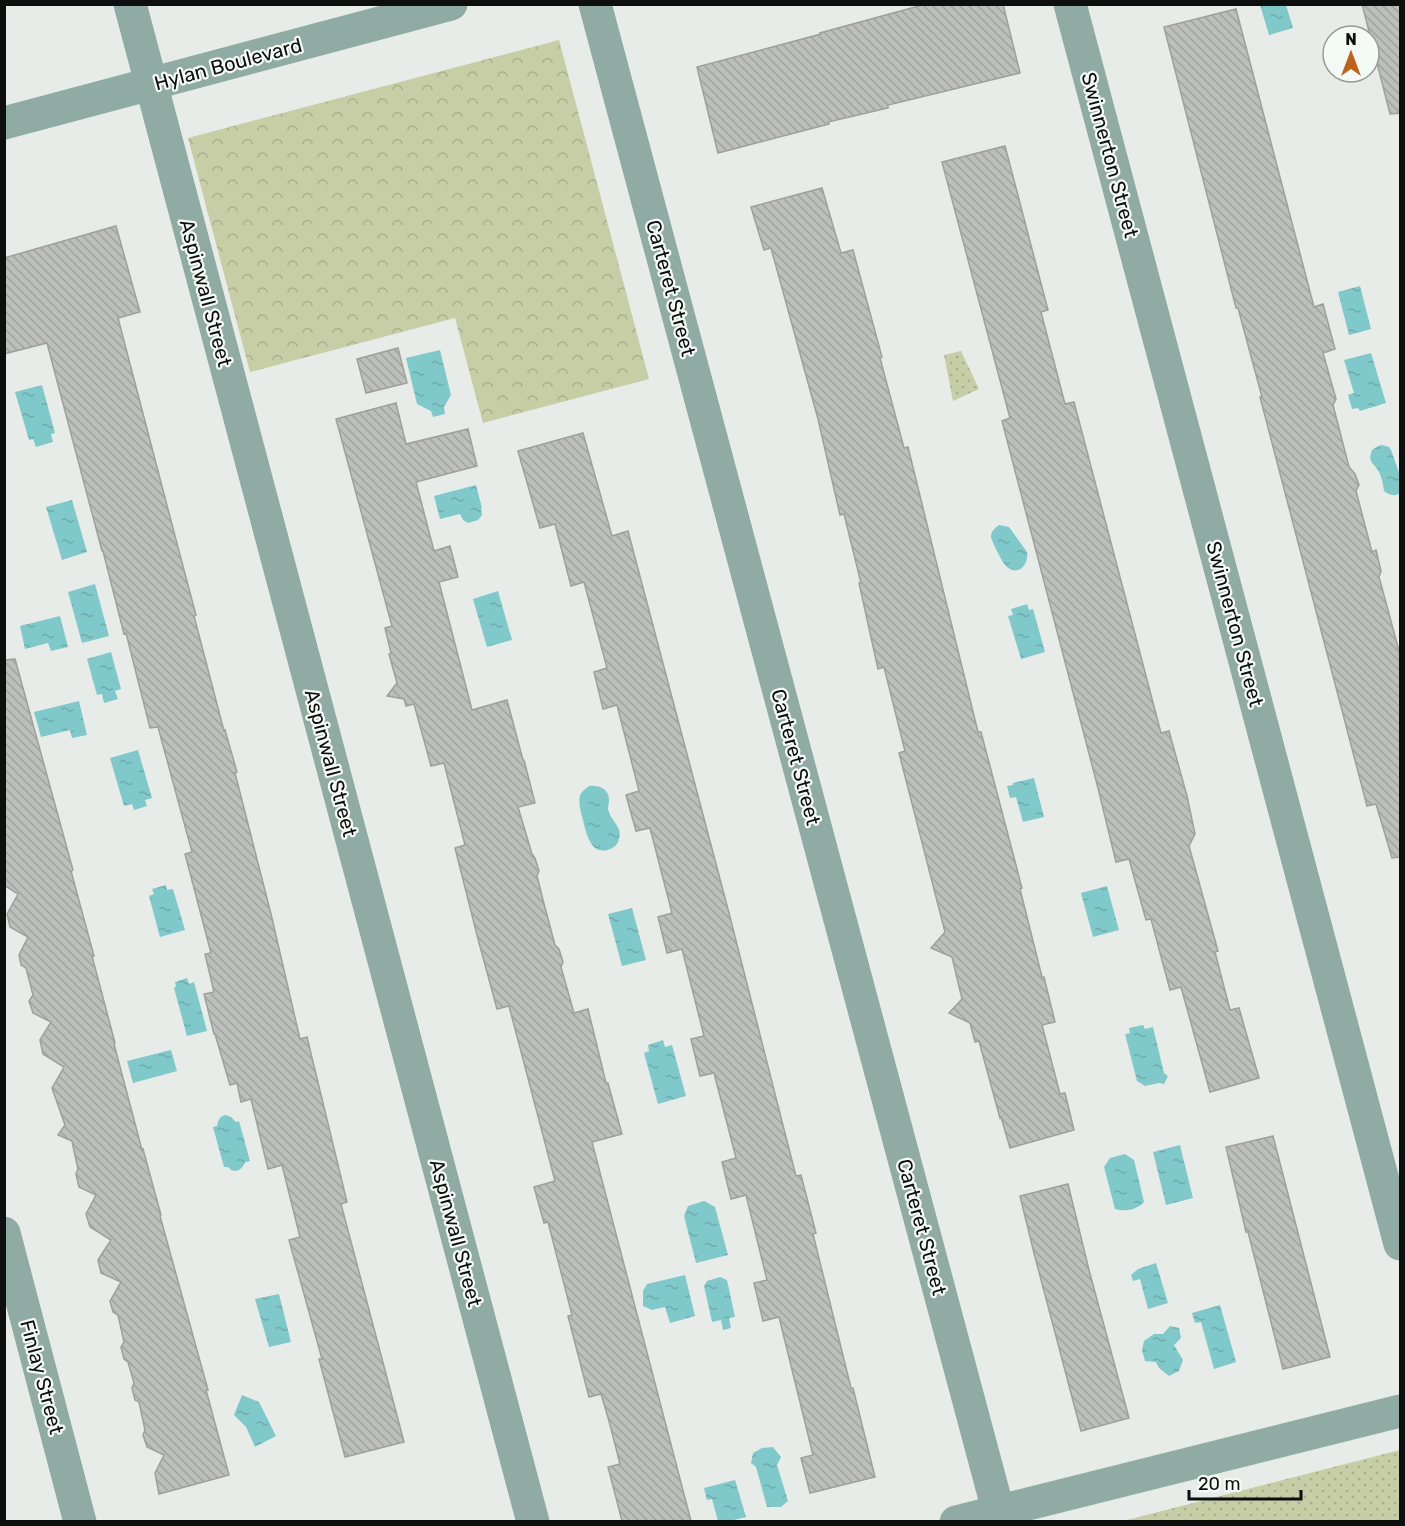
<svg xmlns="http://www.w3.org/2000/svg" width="1405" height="1526" font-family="Rubik,sans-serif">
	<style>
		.forest { fill: url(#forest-crowns) }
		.park { fill: url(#park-dots) }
		.water { fill: url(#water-ripples) }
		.building { fill: url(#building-back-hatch); stroke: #9da09b; stroke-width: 1.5 }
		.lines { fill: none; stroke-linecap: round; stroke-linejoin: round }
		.minor { stroke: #8faba3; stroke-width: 33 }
		.labels { text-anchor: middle; stroke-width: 4.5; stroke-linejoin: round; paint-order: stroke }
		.street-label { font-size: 20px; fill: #0d0f0e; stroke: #f4faf6 }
	</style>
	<defs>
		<pattern id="forest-crowns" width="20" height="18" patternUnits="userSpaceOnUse" patternTransform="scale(1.5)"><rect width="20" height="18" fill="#c7cda5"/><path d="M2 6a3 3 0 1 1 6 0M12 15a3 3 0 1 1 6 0" fill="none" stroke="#aaaf8d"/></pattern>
		<pattern id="park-dots" width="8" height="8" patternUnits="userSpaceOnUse" patternTransform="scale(1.5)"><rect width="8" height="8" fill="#c7cda5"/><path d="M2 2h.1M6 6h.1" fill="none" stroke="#aaaf8d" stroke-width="1.8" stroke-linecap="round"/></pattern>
		<pattern id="water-ripples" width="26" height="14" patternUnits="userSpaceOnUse" patternTransform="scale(1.5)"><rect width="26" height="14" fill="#80c9ca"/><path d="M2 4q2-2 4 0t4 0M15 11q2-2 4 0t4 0" fill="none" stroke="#6dabac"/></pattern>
		<pattern id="building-back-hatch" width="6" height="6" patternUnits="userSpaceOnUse" patternTransform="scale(1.5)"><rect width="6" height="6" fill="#bcbfba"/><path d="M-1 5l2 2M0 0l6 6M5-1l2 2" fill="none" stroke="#a0a39f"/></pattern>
	</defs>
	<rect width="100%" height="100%" fill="#e7ece8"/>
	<path class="forest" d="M559,40l90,339 -166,44 -28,-105 -205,54 -62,-234z"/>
	<path class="park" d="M961,351l18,38 -26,12 -9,-46z
		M1400,1450v71h-277z"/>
	<path class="water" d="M1260,5h26l7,23 -24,7z
		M1360,286l11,43 -22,6 -11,-43z
		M440,350l11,45 -7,12 1,7 -12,3 -2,-6 -14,-7 -11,-46z
		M1371,353l15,50 -26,8 -2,-3 -6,1 -4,-14 6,-2 -10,-33z
		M42,385l13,48 -4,1 2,8 -17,5 -3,-8 -4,1 -14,-48z
		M1382,445l7,2 2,3 9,25v18c-5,4 -11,2 -16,-2 -1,-7 -2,-13 -5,-19 -5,-10 -12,-8 -7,-22l6,-4z
		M476,485l6,23h-1l1,7 -4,5 -10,3 -5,-3 -3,-6 -20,5 -6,-23z
		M72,500l15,52 -25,8 -16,-53z
		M999,525l10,2 18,25c2,12 -9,25 -20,15 -4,-3 -15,-25 -16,-30 0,-6 4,-9 8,-12z
		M95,584l14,52 -27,7 -14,-51z
		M498,591l14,49 -25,7 -14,-48z
		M1027,604l2,6 4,-1 12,43 -24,7 -13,-43 5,-1 -2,-6z
		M60,616l8,31 -17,4 -3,-8 -23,6 -5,-23z
		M111,652l10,37 -6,2 3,8 -14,4 -2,-9 -5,1 -10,-36z
		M79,701l8,34 -15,3 -2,-8 -29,7 -7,-25z
		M138,750l14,48 -7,2 2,6 -13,4 -2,-6 -8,2 -14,-48z
		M1034,778l10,39 -21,5 -7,-25 -6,1 -3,-12 6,-1v-2z
		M589,786c10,-1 20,3 20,14 0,3 -1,6 -1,9 2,12 15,17 11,30 -1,5 -4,8 -9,10 -19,8 -24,-16 -27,-29 -2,-7 -5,-17 -3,-24 1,-4 5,-7 9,-10z
		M166,885l1,5 6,-1 12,41 -25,7 -11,-41 5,-2 -2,-5z
		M1107,886l12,44 -26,7 -12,-44z
		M632,908l14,52 -24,6 -14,-52z
		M187,978l2,6 5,-2 13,49 -20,5 -13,-48 2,-2 -1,-4z
		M1143,1025l2,4 8,-2 11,46 4,3 -4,8 -5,-1 -14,3 -8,-5 -12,-47 5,-1 -1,-5z
		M663,1040l2,7 7,-2 14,51 -28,8 -14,-51 5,-2 -1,-6z
		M171,1050l6,21 -44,12 -6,-22z
		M226,1115l5,2 5,5 3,-1 11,40 -5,1c-3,9 -11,12 -17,5h-4l-11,-40 4,-1c1,-6 3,-10 9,-11z
		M1180,1145l13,53 -27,7 -13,-53z
		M1125,1154l9,6 10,42c-7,8 -19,10 -29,7l-11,-42 6,-9z
		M704,1201l11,6 13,48 -32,8 -12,-47 4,-10z
		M1156,1263l12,40 -20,6 -8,-30 -7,2 -2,-6 7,-6z
		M685,1275l10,41 -25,7 -5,-16 -13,3 -9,-4v-15l4,-7z
		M720,1277l7,3 8,37 -6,1 2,10 -8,2 -2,-10 -9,2 -8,-36 3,-5z
		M279,1294l12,48 -22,5 -14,-48z
		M1220,1305l16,57 -22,7 -13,-47 -6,1 -3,-10z
		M1170,1326l9,2 2,10 -7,7 9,15 -4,11 -10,5 -10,-8 -3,-6 -11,-1 -3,-11 2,-9 10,-7h9z
		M242,1395l17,7 17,34 -21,11 -9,-20 -12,-12z
		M773,1447l8,10 -4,8 11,36 -7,6h-14l-11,-40 -5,-4 2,-10 9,-5z
		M735,1480l11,37 -16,4h-12l-6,-22 -5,1 -3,-12z"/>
	<path class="building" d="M926,4h77l17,69 -132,32v3l-60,14 1,2 -111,29 -21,-86 124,-33 -1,-1z
		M1362,4h39v109l-11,1z
		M1236,9l78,298 9,-3 12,45 -12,4 13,46 -3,6 16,62 6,7 4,11 -3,6 16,61 4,-2 5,21 -2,6 22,81v199l-9,1 -16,-54 -9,2 -107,-409h2l-24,-89h-2l-72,-281z
		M1005,146l43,164 -7,2 24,92 9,-2 87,331 8,-2 18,65 8,38 -6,12 29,105 -3,1 15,58 9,-2 20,70 -49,14 -29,-105 -11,3 -19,-71 -5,1 -17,-61 -13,3 -18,-74 -96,-367 8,-3 -68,-256z
		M822,188l19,65 12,-3 29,107 -2,1 24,90 4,-1 70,285h3l41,156 -2,1 22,88h2l11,45 -13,3 18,69 5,-1 9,37 -64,18 -9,-31 -1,1 -21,-77 -4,1 -5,-19 -21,-10 13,-14 -10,-42 -21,-9 14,-16 -46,-179 6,-2 -21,-84 -6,2 -19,-86h2l-17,-69 -4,1 -22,-96 -47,-171 -7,2 -13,-43z
		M116,226l24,86 -22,6 62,237 16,60 -2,1 30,115 1,-1 12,42 -2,1 36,141 29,125 7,-2 40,165 -6,2 63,238 -59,15 -26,-98h3l-33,-119 11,-3 -18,-72 -14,4 -17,-70 -10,3 -4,-19 -7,2 -15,-51h-1l-10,-40 10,-2 -9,-38 6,-1 -26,-99 7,-2 -34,-125 -8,1 -24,-95 -2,1 -21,-83h-1l-55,-208 -43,11v-96z
		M398,348l9,35 -41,10 -9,-34z
		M396,403l10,41 62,-15 9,37 -61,16 18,69 16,-5 8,31 -19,5 33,128 35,-10 16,60h1l11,43 -17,4 14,47 3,4 4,13 -2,5 6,24 12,45 4,4 4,13 -2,5 13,46 14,-4 18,74h2l14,51 -30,8 99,379h-69l-14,-54 12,-3 -11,-43 -8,-27 -12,3 -21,-81 4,-1 -24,-93 -4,1 -10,-36 21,-6 -46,-175 -12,3 -19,-70 -23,-91 10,-3 -21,-82 -13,3 -17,-62 -8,2 -2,-7 -17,-3 10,-13 -8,-29 2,-1 -6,-25 7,-2 -56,-207z
		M583,433l29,103 16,-5 101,382 59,232 8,31 5,-1 15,58 -3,1 38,154h2l22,89 -65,16 -9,-35 12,-3 -34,-138 -16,4 -9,-38 13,-3 -21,-85 -15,4 -9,-37 14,-4 -22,-85 -14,3 -9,-37 13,-3 -22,-87 -15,4 -9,-36 14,-4 -22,-85 -14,3 -10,-36 13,-4 -22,-86 -14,4 -9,-37 13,-4 -23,-86 -13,4 -16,-62 -15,4 -22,-77z
		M15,659l58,211 -2,1 23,85h-2l23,87 -1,1 28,106 1,-1 18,66 -1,1 48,174h-2l23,85 -70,19 -4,-21 9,-18 -17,-8 -4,-12 2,-5 -6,-28 -4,-2 -3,-12 2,-5 -6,-21 -4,-3 -3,-12 3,-5 -6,-27 -5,-3 -3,-11 11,-19 -20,-9 -3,-13 13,-20 -21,-13 -4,-13 10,-19 -17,-8 -3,-13 2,-5 -6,-28 -14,-6 7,-10 -13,-37 12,-21 -21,-13 -3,-14 11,-18 -18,-9 -4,-12 4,-6 -7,-27 -5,-3 -2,-10 9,-18 -18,-10 -3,-13 11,-20 -14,-9v-225z
		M1273,1136l57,221 -47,12 -35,-137h-2l-20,-85z
		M1068,1184l21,86 40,148 -48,13 -46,-174 -15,-61z"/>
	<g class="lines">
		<path class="minor" d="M130,4l403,1518
			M595,4l403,1506
			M1070,4l330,1240
			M4,123l447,-119
			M4,1233l76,289
			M956,1522l444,-111"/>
	</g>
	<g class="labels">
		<g class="street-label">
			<text transform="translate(228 64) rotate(-15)" y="7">Hylan Boulevard</text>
			<text transform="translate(1110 155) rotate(75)" y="7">Swinnerton Street</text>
			<text transform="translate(671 288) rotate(75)" y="7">Carteret Street</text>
			<text transform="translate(206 293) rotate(75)" y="7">Aspinwall Street</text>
			<text transform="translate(1235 624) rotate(75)" y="7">Swinnerton Street</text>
			<text transform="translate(796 757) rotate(75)" y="7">Carteret Street</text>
			<text transform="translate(331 763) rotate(75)" y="7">Aspinwall Street</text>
			<text transform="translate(922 1227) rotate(75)" y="7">Carteret Street</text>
			<text transform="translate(456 1233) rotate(75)" y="7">Aspinwall Street</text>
			<text transform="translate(42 1377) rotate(75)" y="7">Finlay Street</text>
		</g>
	</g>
	<rect width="1405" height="1526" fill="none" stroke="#0d0f0e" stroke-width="12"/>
	<g transform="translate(1351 54)"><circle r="28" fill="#f4faf6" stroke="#989c99" stroke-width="1.5"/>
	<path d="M0-4.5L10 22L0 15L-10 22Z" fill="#c06219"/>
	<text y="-9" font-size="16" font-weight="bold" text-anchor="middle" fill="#0d0f0e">N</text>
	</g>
	<path d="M1189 1490v9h112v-9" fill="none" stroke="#0d0f0e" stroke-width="3"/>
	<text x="1198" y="1490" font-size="18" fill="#0d0f0e" stroke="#f4faf6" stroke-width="4.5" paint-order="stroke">20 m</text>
</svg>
